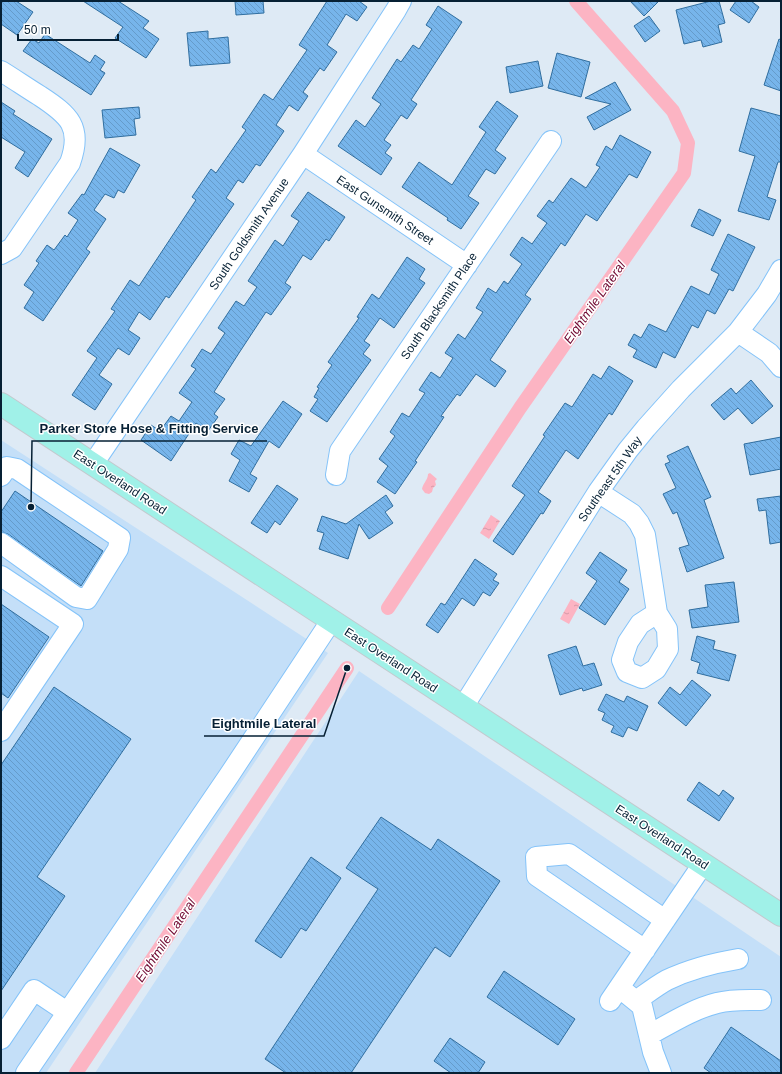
<svg xmlns="http://www.w3.org/2000/svg" width="782" height="1074" font-family="Helvetica,sans-serif">
	<style>
		.built { fill: #c4dff8 }
		.water { fill: url(#water-ripples) }
		.lines { fill: none; stroke-linecap: round; stroke-linejoin: round }
		.canal { stroke: #fcb4c3; stroke-width: 14 }
		.building { fill: url(#building-back-hatch); stroke: #306e9f }
		.minor-casing { stroke: #84c3f9; stroke-width: 22 }
		.major-casing { stroke: #c3c9ce; stroke-width: 24 }
		.minor { stroke: #fff; stroke-width: 20 }
		.major { stroke: #a0f1e8; stroke-width: 22 }
		.labels { text-anchor: middle; stroke-width: 3; stroke-linejoin: round; paint-order: stroke }
		.street-label { font-size: 12px; fill: #062034; stroke: #fff }
		.water-label { font-size: 13px; font-style: italic; fill: #720932; stroke: #fff }
		.leader { fill: none; stroke: #062034; stroke-width: 1.5 }
		.callout-dot { fill: #062034; stroke: #fff; stroke-width: 1.5 }
		.callout-label { font-size: 13px; text-anchor: middle; font-weight: bold; fill: #062034; stroke: #fff; stroke-width: 3; stroke-linejoin: round; paint-order: stroke }
	</style>
	<defs>
		<pattern id="water-ripples" width="26" height="14" patternUnits="userSpaceOnUse"><rect width="26" height="14" fill="#fcb4c3"/><path d="M2 4q2-2 4 0t4 0M15 11q2-2 4 0t4 0" fill="none" stroke="#d69aa8"/></pattern>
		<pattern id="building-back-hatch" width="6" height="6" patternUnits="userSpaceOnUse"><rect width="6" height="6" fill="#77b5eb"/><path d="M-1 5l2 2M0 0l6 6M5-1l2 2" fill="none" stroke="#659bca"/></pattern>
	</defs>
	<rect width="100%" height="100%" fill="#deeaf5"/>
	<path class="built" d="M1,440l327,213 -282,420h-45z
		M359,671l422,286v116h-686z"/>
	<path class="water" d="M430,473l7,6 -2,2 1,4 -3,3 -1,4 -3,2 -4,-1 -3,-4c1,-6 6,-9 6,-15z
		M491,515l9,6 -11,18 -9,-6z
		M571,599l9,5 -11,20 -9,-5z"/>
	<g class="lines">
		<path class="canal" d="M388,608l132,-200 164,-235 4,-30 -15,-32 -97,-110
			M76,1073l271,-405"/>
	</g>
	<path class="building" d="M1,1h15l17,11 -16,23 -16,-11z
		M83,1h35l31,20 -6,7 16,11 -13,19 -31,-20 8,-11z
		M235,1h28l1,12 -28,2z
		M327,1h32l8,6 -10,14 -11,-7 -19,31 10,7 -13,19 -4,-3 -17,24 5,4 -10,15 -9,-6 -13,20 8,6 -24,35 -4,-2 -13,19 -5,-3 -12,18 8,6 -65,94 -3,-2 -16,24 -11,-8 -11,18 12,8 -11,17 -11,-7 -19,27 13,9 -17,26 -23,-15 25,-37 -10,-7 28,-40 -4,-2 19,-29 9,6 57,-86 -4,-3 19,-28 5,4 30,-43 -4,-3 22,-33 9,6 34,-50 -8,-5z
		M630,1h29l-15,15z
		M711,1h8l6,22 -7,2 4,17 -19,5 -2,-7 -17,4 -8,-34z
		M736,1h15l8,6 -10,16 -19,-13z
		M438,6l24,16 -51,78 6,4 -10,15 -6,-4 -17,25 7,5 -6,8 7,5 -11,17 -43,-29 18,-26 9,7 16,-23 -9,-6 25,-39 4,3 12,-17 6,4 13,-20 -6,-4z
		M649,16l11,15 -15,11 -11,-16z
		M208,31v8l20,-2 2,26 -40,3 -3,-33z
		M45,34l45,29 5,-8 10,7 -5,8 5,3 -14,22 -68,-44 9,-12 7,4z
		M779,39l2,1v51l-17,-6z
		M557,53l33,9 -9,35 -33,-9z
		M538,61l5,25 -33,7 -4,-26z
		M615,82l16,28 -37,20 -7,-13 24,-13 -26,-6z
		M497,101l21,15 -23,34 11,8 -11,16 -9,-5 -18,27 11,7 -18,26 -14,-9 1,-2 -46,-31 17,-25 33,23 34,-53 -7,-5z
		M1,102l14,9 -2,3 39,25 -24,38 -13,-9 10,-16 -24,-15z
		M139,107l1,11 -6,1 2,16 -31,3 -3,-28z
		M751,108l30,8v46h-3l-11,35 9,3 -7,20 -31,-9 17,-55 -16,-5z
		M620,135l31,17 -14,26 -8,-4 -32,47 -11,-7 -21,32 -4,-3 -36,52 6,4 -41,61 16,11 -11,16 -19,-13 -16,22 -3,-2 -16,22 3,1 -29,44 2,1 -22,32 -18,-12 11,-16 -9,-7 16,-23 -5,-4 12,-19 7,4 16,-24 -6,-3 12,-18 9,6 13,-20 -8,-5 13,-19 7,5 18,-27 -7,-4 12,-20 8,5 8,-12 4,3 14,-20 -12,-9 12,-18 10,7 15,-21 -10,-7 12,-16 4,3 18,-25 15,10 14,-21 -4,-2 10,-19 6,4z
		M110,148l30,17 -16,28 -6,-3 -4,8 -9,-4 -11,16 12,9 -20,30 4,3 -47,69 -19,-13 10,-16 -10,-7 15,-22 -3,-2 11,-16 7,5 11,-15 2,2 11,-17 -10,-7 14,-19 2,1z
		M308,192l37,25 -16,24 -3,-2 -15,21 -8,-5 -18,28 6,4 -20,28 -5,-3 -27,41 -25,39 11,7 -11,15 4,3 -10,14 -12,-8 -25,38 -30,-21 10,-15 9,6 11,-15 8,5 13,-19 -13,-9 17,-24 -5,-3 11,-17 9,5 14,-21 -7,-5 18,-27 8,5 13,-19 -9,-6 27,-41 8,6 16,-25 -8,-5z
		M699,209l22,11 -8,16 -22,-10z
		M728,234l27,13 -22,44 -4,-2 -14,25 -8,-4 -9,18 -6,-3 -17,33 -12,-6 -7,16 -23,-11 4,-7 -9,-5 6,-11 7,4 8,-14 17,8 25,-46 18,9 10,-21 -8,-4z
		M407,257l18,12 -6,10 6,4 -31,45 -14,-10 -16,23 6,4 -7,9 8,6 -44,62 -17,-11 8,-12 -4,-2 5,-9 -2,-1 15,-22 -4,-3 31,-44 -2,-1 15,-23 7,5z
		M609,366l24,15 -21,34 -3,-2 -31,46 -12,-9 -28,42 13,9 -8,13 -2,-1 -28,42 -20,-14 32,-46 -13,-9 33,-50 -2,-1 22,-32 7,4 21,-33 8,5z
		M751,380l22,26 -21,18 -14,-16 -14,12 -13,-15 20,-17 5,6z
		M283,401l19,13 -23,34 -10,-7 -19,33 7,4 -8,14 -20,-11 11,-21 -9,-6 8,-14 12,6z
		M781,437v32l-31,6 -6,-31z
		M688,446l23,51 -7,3 20,58 -37,14 -8,-24 10,-3 -12,-33 -4,2 -10,-20 13,-6 -11,-24 5,-2 -3,-6z
		M277,485l21,14 -18,26 -5,-4 -8,12 -16,-10z
		M15,491l88,60 -22,35 -73,-52 -7,-2v-20z
		M386,495l7,11 -8,6 8,11 -24,16 -10,-15 -11,35 -29,-10 5,-16 -7,-2 5,-15 24,8z
		M781,496v46l-11,2 -4,-34 -7,1 -2,-12z
		M600,552l27,18 -8,12 10,7 -24,36 -26,-17 18,-27 -11,-8z
		M475,559l22,15 -4,6 6,3 -9,13 -7,-4 -9,14 -12,-8 -24,35 -12,-8 15,-22 4,2z
		M734,582l5,40 -47,6 -3,-18 19,-3 -3,-22z
		M1,604l48,33 -41,61 -7,-5z
		M697,636l18,5 -2,8 23,6 -7,26 -32,-8 3,-10 -9,-3z
		M576,646l7,20 11,-3 8,22 -19,6 -1,-3 -22,7 -12,-40z
		M692,680l19,15 -25,31 -28,-23 12,-16 10,8z
		M54,687l77,52 -94,138 28,19 -64,95v-226z
		M606,694l18,8 3,-6 21,10 -11,25 -9,-4 -5,10 -12,-5 3,-6 -12,-6 3,-7 -7,-3z
		M699,782l20,14 4,-6 11,8 -15,23 -32,-21z
		M381,817l50,33 7,-11 62,42 -50,76 -15,-10 -84,126h-65l-21,-14 113,-170 -32,-21z
		M311,857l30,21 -35,53 -5,-3 -20,30 -26,-17z
		M504,971l71,48 -17,26 -71,-48z
		M731,1027l50,34v12h-70l-7,-5z
		M450,1038l35,24 -7,11h-27l-17,-12z"/>
	<g class="lines">
		<defs>
			<path id="minor" d="M1,71c13,8 26,17 39,25 29,19 43,31 30,67l-58,85 -11,6
				M303,154l164,111
				M738,332l31,21 12,14
				M93,464l210,-310 93,-144 5,-9
				M336,475l4,-24 211,-310
				M1,476l6,-9 10,2 103,69 -2,11 -31,50 -11,-2 -75,-54
				M598,492l34,22 7,9 6,12 12,78 -17,11 -12,18 -6,18 5,12 15,6 14,-9 12,-20 -1,-20 -10,-16
				M1,576l72,48 -72,107
				M463,707l135,-215 30,-42 18,-22 35,-39 57,-57 29,-38 14,-24
				M645,950l-108,-74 -1,-19 33,-3 96,66
				M626,993l16,13 11,46 8,21
				M610,1001l93,-137
				M636,1001c10,-7 20,-15 31,-21 23,-11 47,-17 71,-21
				M649,1035c22,-12 44,-26 68,-32 15,-4 30,-3 44,-3
				M1,1039l33,-49 33,22
				M26,1073l202,-296 103,-156"/>
			<path id="major" d="M1,404l780,511"/>
		</defs>
		<use href="#minor" class="minor-casing"/>
		<use href="#major" class="major-casing"/>
		<use href="#minor" class="minor"/>
		<use href="#major" class="major"/>
	</g>
	<g class="labels">
		<g class="street-label">
			<text transform="translate(385 210) rotate(34)" y="4">East Gunsmith Street</text>
			<text transform="translate(249 234) rotate(-56)" y="4">South Goldsmith Avenue</text>
			<text transform="translate(439 306) rotate(-56)" y="4">South Blacksmith Place</text>
			<text transform="translate(610 479) rotate(-55)" y="4">Southeast 5th Way</text>
			<text transform="translate(120 482) rotate(33)" y="4">East Overland Road</text>
			<text transform="translate(391 660) rotate(33)" y="4">East Overland Road</text>
			<text transform="translate(662 837) rotate(33)" y="4">East Overland Road</text>
		</g>
		<g class="water-label">
			<text transform="translate(594 302) rotate(-55)" y="5">Eightmile Lateral</text>
			<text transform="translate(165 940) rotate(-56)" y="5">Eightmile Lateral</text>
		</g>
	</g>
	<path class="leader" d="M31 507L32 441H267M347 668L324 736H204"/>
	<g class="callout-dot">
		<circle cx="31" cy="507" r="4"/>
		<circle cx="347" cy="668" r="4"/>
	</g>
	<g class="callout-label">
		<text x="149" y="433">Parker Store Hose &amp; Fitting Service</text>
		<text x="264" y="728">Eightmile Lateral</text>
	</g>
	<rect width="782" height="1074" fill="none" stroke="#062034" stroke-width="4"/>
	<path d="M18 34v6h100v-6" fill="none" stroke="#062034" stroke-width="2"/>
	<text x="24" y="34" font-size="12" fill="#062034" stroke="#ffffff" stroke-width="3" paint-order="stroke">50 m</text>
</svg>
